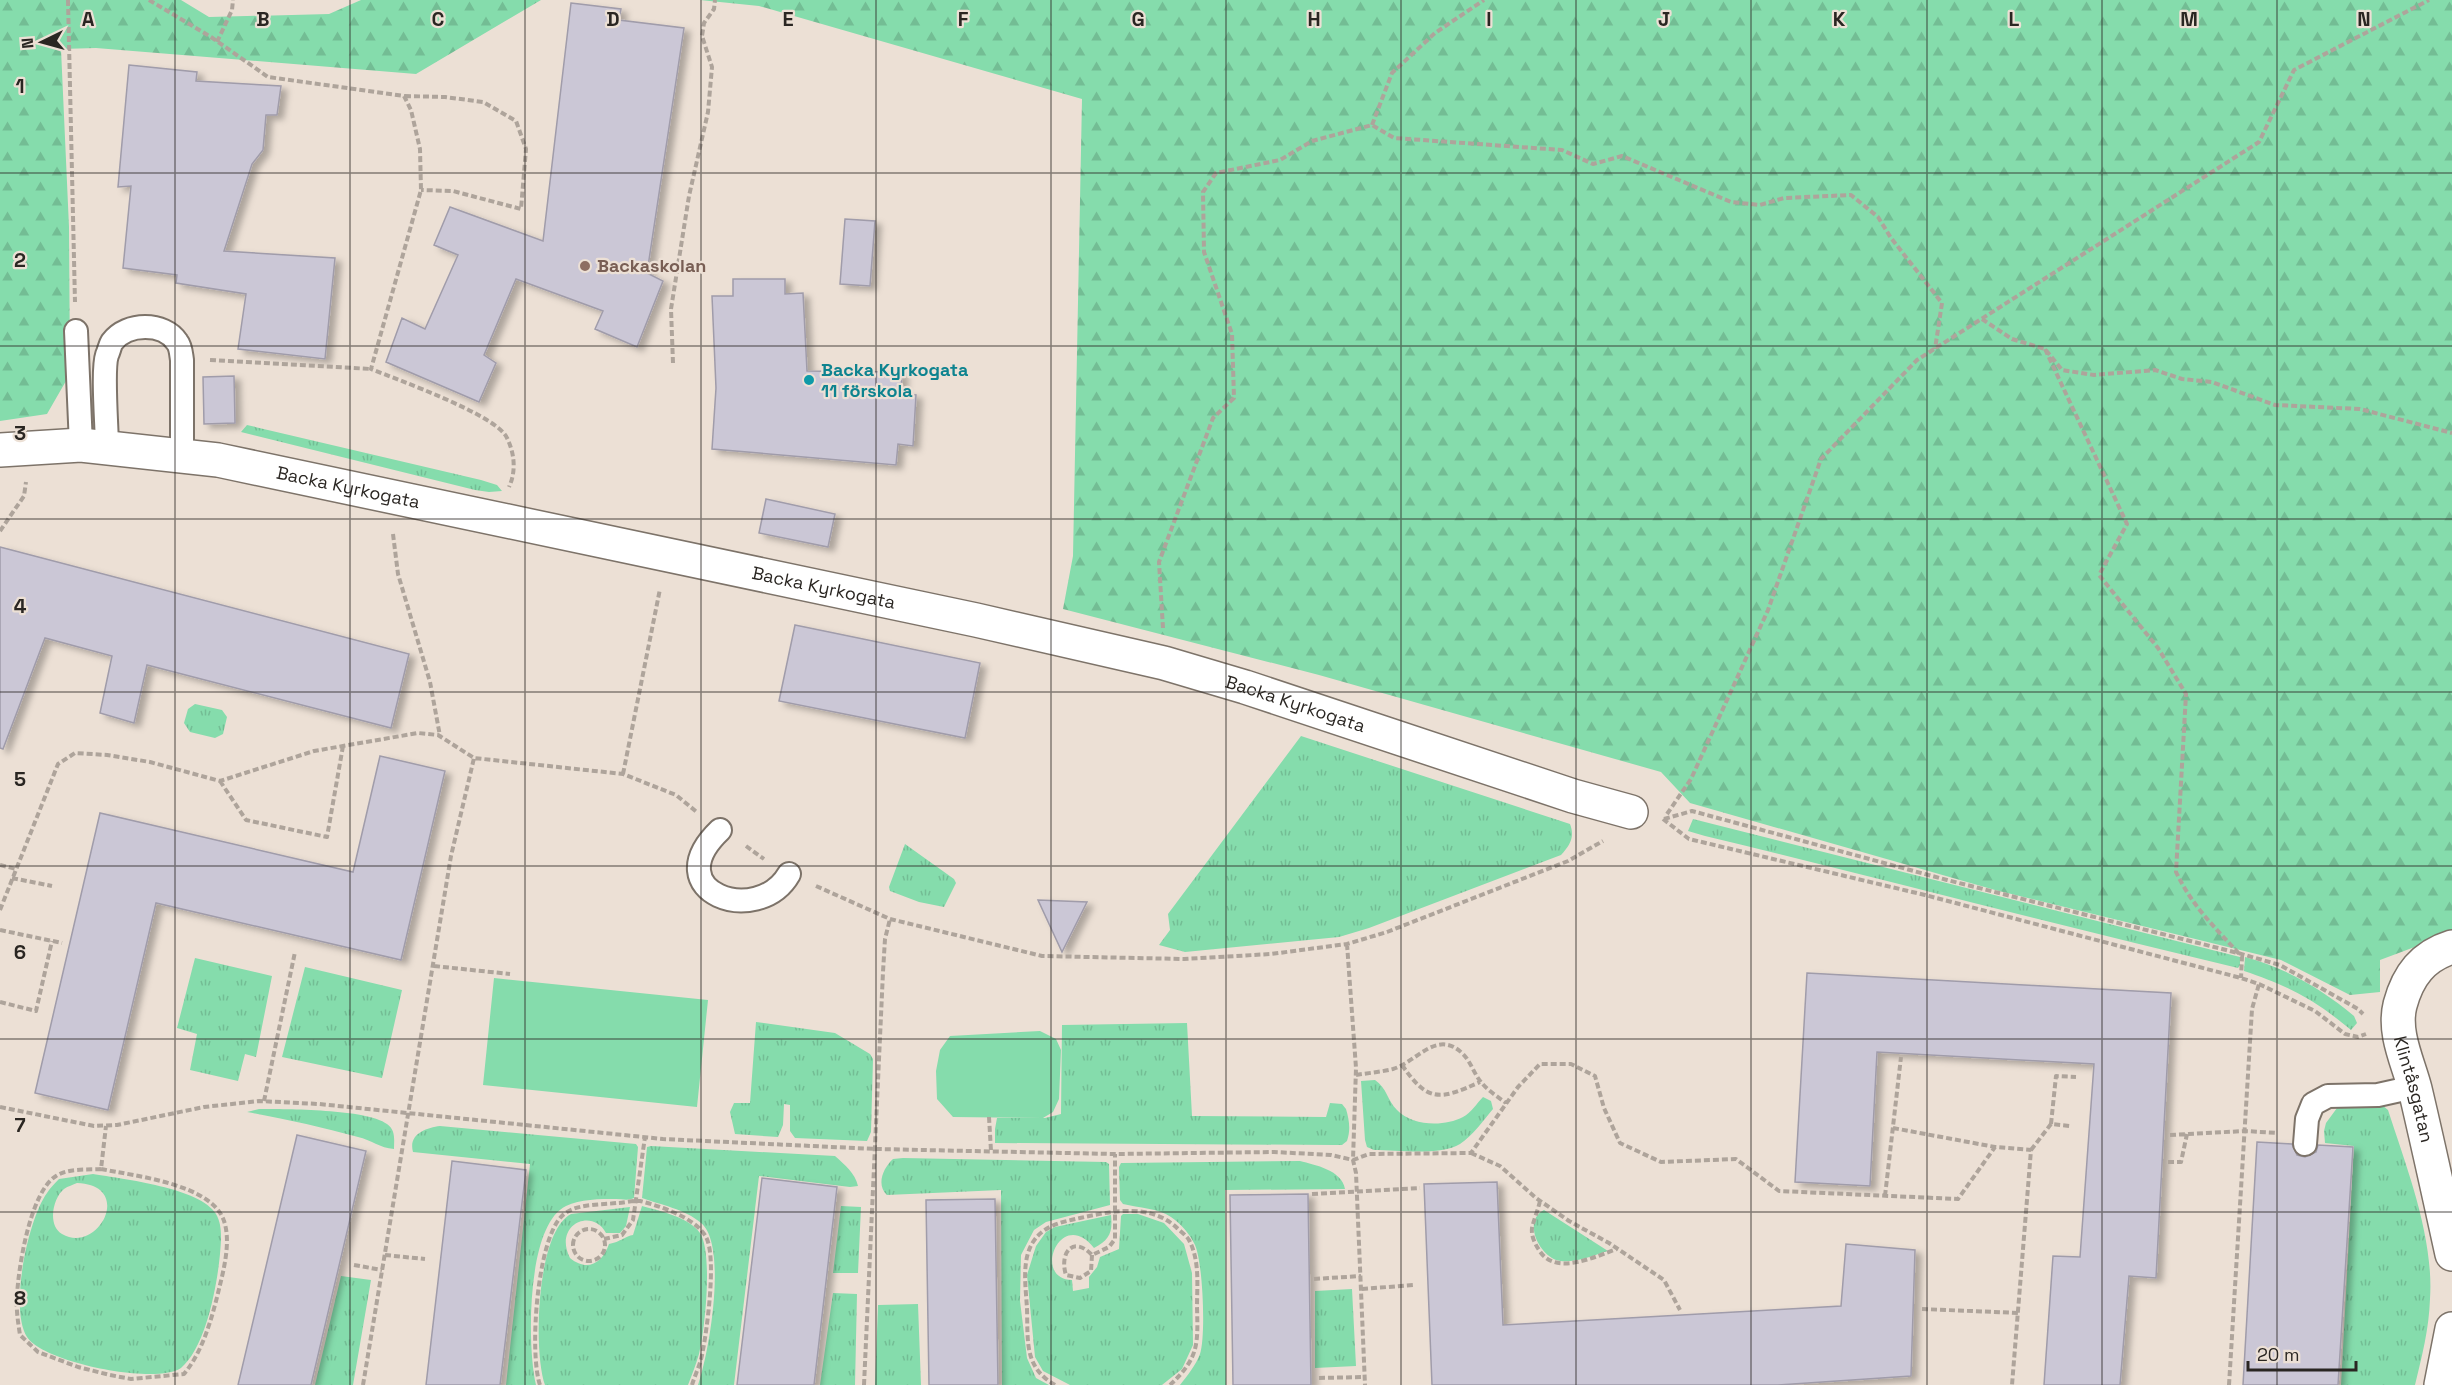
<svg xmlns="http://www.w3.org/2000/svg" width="2452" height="1385" font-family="'Space Grotesk',sans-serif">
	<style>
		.grass { fill: url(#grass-tufts); fill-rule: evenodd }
		.forest { fill: url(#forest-firs) }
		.pitch { fill: #85dcac }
		.building { fill: #cbc7d6; stroke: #a09caa; stroke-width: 1.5; filter: url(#shadow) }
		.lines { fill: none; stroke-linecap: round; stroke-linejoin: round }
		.lane-casing { stroke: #7d7369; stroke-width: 26 }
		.street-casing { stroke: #7d7369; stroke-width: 36 }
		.path { stroke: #aea49b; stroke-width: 4; stroke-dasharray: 6 3; stroke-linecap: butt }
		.lane { stroke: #fff; stroke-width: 22 }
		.street { stroke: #fff; stroke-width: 33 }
		.grid { fill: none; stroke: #2a2622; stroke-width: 1.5; stroke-opacity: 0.55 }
		.education-dot { fill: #8d6e63; stroke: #ece0d5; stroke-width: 2 }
		.culture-dot { fill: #0f9aa8; stroke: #ece0d5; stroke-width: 2 }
		.labels { text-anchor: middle; stroke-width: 4.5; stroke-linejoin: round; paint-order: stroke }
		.education-label { font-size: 18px; font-weight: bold; fill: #785e54; stroke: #ece0d5; text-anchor: start }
		.culture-label { font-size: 18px; font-weight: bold; fill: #0d838f; stroke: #ece0d5; text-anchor: start }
		.street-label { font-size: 18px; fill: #2a2622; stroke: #ece0d5 }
		.grid-label { font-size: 20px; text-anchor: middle; font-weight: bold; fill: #2a2622; stroke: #ece0d5; stroke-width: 4.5; stroke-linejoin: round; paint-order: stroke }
	</style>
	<defs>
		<pattern id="grass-tufts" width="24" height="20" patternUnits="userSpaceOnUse" patternTransform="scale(1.5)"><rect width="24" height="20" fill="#85dcac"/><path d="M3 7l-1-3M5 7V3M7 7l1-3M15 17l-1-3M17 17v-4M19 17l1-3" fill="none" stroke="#73bd94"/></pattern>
		<pattern id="forest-firs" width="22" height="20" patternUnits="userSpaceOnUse" patternTransform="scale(1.5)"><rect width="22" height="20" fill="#85dcac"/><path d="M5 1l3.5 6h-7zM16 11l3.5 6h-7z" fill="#73bd94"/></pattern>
		<filter id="shadow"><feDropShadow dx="6" dy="4" stdDeviation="3" flood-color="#0004"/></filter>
	</defs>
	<rect width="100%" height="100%" fill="#ece0d5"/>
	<path class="grass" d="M247,425l234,55 16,5 5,6 -13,1 -14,-2 -234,-58z
		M195,704l27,6 5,7 -4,17 -8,4 -25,-6 -6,-9 4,-14z
		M1301,736l269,88c5,13 0,21 -9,31l-192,73 -30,9 -154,15 -26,-7 11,-15 -2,-16z
		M1693,819l547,138v8l-2,3c-178,-42 -355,-89 -533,-132l-17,-5z
		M905,844l49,35 2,4 -12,24 -25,-5 -29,-11 -1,-4z
		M2245,957c41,11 77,32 109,59l3,7 -6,7c-36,-30 -62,-44 -107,-59z
		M195,958l77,18 -16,81 -11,-3 -7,27 -48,-11 7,-36 -20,-6z
		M305,967l97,23 -20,88 -100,-21z
		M756,1022l79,11 35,21 3,5 -2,73 -4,9 -72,-3 -5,-7v-26l-6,-1 -1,21 -5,12 -43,-3 -5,-22 4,-9h16z
		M1187,1023l5,93 134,1 4,-14 12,1 4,5c3,10 5,21 1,32l-5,4h-8l-339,-2v-14l2,-11h48l16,-4 1,-89z
		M1375,1080c12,8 12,20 22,30 15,16 47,17 66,7 8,-4 14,-14 20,-20l8,4 2,8c-10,12 -20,26 -33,35 -19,12 -63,6 -86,6l-7,-3 -2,-7 -4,-59z
		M2368,1103l14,2 6,5c19,59 46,127 42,189 -1,30 -8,57 -15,86h-74l13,-239 -29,-3 -1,-12 2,-8 11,-15z
		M259,1109c27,0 108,0 128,15 9,6 7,16 7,25 -14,-1 -23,-9 -36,-12 -37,-10 -73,-18 -111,-25z
		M440,1126l196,18 2,3 -4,51c-6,3 -12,1 -18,1 -16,0 -36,0 -50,7 -40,19 -39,142 -30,179h-30l24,-221 -117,-12c-5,-18 13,-24 27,-26z
		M651,1146l184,10c10,9 20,17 23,30l-8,1 -91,-11 -25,209h-36c11,-31 30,-140 3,-162 -16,-14 -40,-18 -59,-25l5,-51z
		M903,1158l203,4 3,2 1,41 -64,17 -12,8 -13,25 -1,46 7,57 9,20 13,7h-47l-1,-195 -114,5c-11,-10 -4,-27 6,-36z
		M1300,1161c15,4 42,9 45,28l-120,1 1,195h-46c7,-9 16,-20 20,-31 6,-18 3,-91 -5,-109 -5,-11 -14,-21 -24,-28 -13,-9 -32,-9 -48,-13l-3,-4 -1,-33 2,-4z
		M93,1174c30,5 108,14 123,40 7,12 5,27 4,40 -3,32 -14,93 -39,114 -25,17 -137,-5 -154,-31 -18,-28 1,-118 20,-144 3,-5 8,-10 12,-14zM77,1183c58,2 21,72 -15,51 -15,-9 -9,-36 2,-45 4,-3 9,-4 13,-6z
		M642,1206c18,5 47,11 58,27 13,20 5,97 -1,121 -3,10 -7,21 -11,31h-143c-12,-33 -9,-153 26,-171l59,-7 -4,19 -6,7h-14c-14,-26 -53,-8 -36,25 17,14 32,6 39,-14 11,-2 17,-8 24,-9z
		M841,1206l20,1 -3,66h-25z
		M1544,1210l64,41c-14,4 -37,14 -52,9 -18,-7 -33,-39 -12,-50z
		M1123,1214h15l26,9 20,21 8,29 1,72 -11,24 -20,16h-92l-27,-14 -8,-14 -8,-82 9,-29 10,-14 9,-5 56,-12c2,18 -2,25 -17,33 -33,-42 -63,31 -22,32l1,11 16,-3v-11l8,-10 3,-10 19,-8 2,-33z
		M341,1276l30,4 -18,105h-38z
		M1352,1289l4,77 -41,2v-77z
		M833,1293l24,1 -2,91h-35z
		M918,1304l3,81h-46l3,-80z"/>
	<path class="forest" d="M0,0h181l28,17 120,-3 32,-14h180l-125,74 -320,-26 -35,1 8,178 1,147 -23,40 -47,7z
		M700,0h1752v933l-72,27v32l-30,3 -69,-35 -286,-70 -305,-87 -29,-31 -342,-97 -256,-66 10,-53 9,-457 -323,-93z"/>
	<path class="pitch" d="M494,978l214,22 -11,107 -214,-22z
		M1040,1031l16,8 5,11 -2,49 -6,13 -10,6 -90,-1 -16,-18 -1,-28 4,-21 10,-14z"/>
	<path class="building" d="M571,3l50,6 -2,11 65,8 -37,245 16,8 -26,66 -42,-18 8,-18 -87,-32 -32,76 12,8 -17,39 -93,-40 16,-44 23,11 33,-74 -24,-10 16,-38 93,34z
		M129,65l68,7 -1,9 85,5 -4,29h-11l-3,35 -11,14 -28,87 111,7 -10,101 -87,-10 8,-55 -70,-11 1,-8 -54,-7 8,-82 -13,1z
		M845,219l30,2 -5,65 -30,-2z
		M733,279h52v15l18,-1 4,78 95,1 -1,21 15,2 -3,51 -15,-2 -2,21 -184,-16 4,-61 -4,-92h21z
		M234,376l1,47 -31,1 -1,-47z
		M766,499l69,15 -7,33 -69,-14z
		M0,547l409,107 -18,74 -244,-63 -13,58 -34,-10 12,-57 -67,-18 -42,111 -3,-1z
		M795,625l185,38 -15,75 -186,-37z
		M380,756l65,15 -44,189 -245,-57 -48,207 -73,-17 65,-280 253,59z
		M1038,900l49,2 -25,50z
		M1807,973l364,20 -15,285 -27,-2 -9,109h-76l9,-129 27,1 14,-193 -217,-12 -7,134 -75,-4z
		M297,1135l69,16 -55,234h-73z
		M2257,1142l35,2 5,11 8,2 11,-5 2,-7 35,2 -15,238h-95z
		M452,1161l74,9 -26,215h-74z
		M762,1178l75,9 -23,198h-77z
		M1497,1182l6,143 338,-19 5,-62 69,6 -4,126 -133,9h-346l-8,-201z
		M1308,1194l3,191h-78l-3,-190z
		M995,1199l3,186h-69l-3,-185z"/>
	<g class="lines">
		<defs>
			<path id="lane" d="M76,331l5,114
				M107,447c0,-19 -5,-77 0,-92 2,-4 3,-10 5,-13 15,-20 52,-20 65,0 4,5 4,12 5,18v95
				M720,830c-65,62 38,98 69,44
				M2305,1144l2,-25 6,-15 15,-8 50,-1 36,-8"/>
			<g id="street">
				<path id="s1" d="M0,450l81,-5 137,15 758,160 188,43 81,24 328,109 58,16"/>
				<path id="s2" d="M2452,947c-29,9 -44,28 -52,58 -7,28 8,57 15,84 13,55 25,110 37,165"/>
				<path d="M2441,1385l11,-56"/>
			</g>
		</defs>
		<use href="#lane" class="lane-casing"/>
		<use href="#street" class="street-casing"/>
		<path class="path" d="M68,0l7,302
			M149,0l62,37 57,40 136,19 7,14 9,39 1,41 -50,179c27,11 126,46 136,69 8,16 9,34 2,49
			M217,42l15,-32 1,-10
			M405,96l40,1 38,5 33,19 10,28 -5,60 -68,-18 -32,-1
			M1372,125l20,-52 43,-40 49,-33
			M1982,319l30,20 33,10 17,21 32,5 61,-5 27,9 30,3 63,23 85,4 92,24
			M2045,349l82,175 -28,51 59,73 28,46 -10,178c18,37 39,55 66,85l-1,21
			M210,360l161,9
			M673,363l-2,-54 18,-113 19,-84 4,-45 -10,-31 2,-13 10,-14 1,-9
			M0,531l24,-35 2,-14
			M393,534l5,40 32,108 10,54
			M1163,628l-4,-66 54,-144 21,-20 -2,-64 -28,-82 -1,-60 13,-19 64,-13 32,-19 60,-16 22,13 168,12 31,14 29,-8 109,46 29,3 24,-7 67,-3 27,22 13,21 51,65 -7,46
			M623,774l37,-185
			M220,781l26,39 81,17 16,-91
			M1667,814l24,-35 77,-169 53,-151 96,-99 342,-218 35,-72 135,-70
			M1663,819l26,20 236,56 316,83 18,6 56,27 30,23 13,3 8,-3
			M1664,819l28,-8 255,69 291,73 42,12 78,44 5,5
			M746,846l18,13
			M0,865l16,4
			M12,878l40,8
			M816,886l74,33 152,37 142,3 87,-5 76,-10 40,-12 181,-71 35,-20
			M0,910l58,-146 17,-11 32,2 43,7 70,19 94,-30 104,-18 20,2 36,23 149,16 53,21 22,18
			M0,930l62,13
			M1347,944l9,124 -3,92 16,-6 102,-1 47,-66 22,-23h31l24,12 9,32 16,35 41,19 75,-3 43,32 179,8 37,-52 36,3 -19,235
			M434,966l76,8
			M0,1002l36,9 16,-70
			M1402,1065c26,38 38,35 78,17
			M1356,1075c12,-2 25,-3 37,-6 24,-7 44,-41 70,-15 8,8 11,20 18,28 6,8 17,15 25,21
			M264,1101l31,-149
			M0,1107l94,19 23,-1 87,-18 55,-6 60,3 344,35 213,10 239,5 159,-2 57,3 22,5 3,13 9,212
			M989,1117l2,34
			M2051,1124l5,-48 20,1
			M1893,1128l102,19
			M2170,1135l75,-4 32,2
			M2031,1150l20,-26 19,2
			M1471,1153l29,13 36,32 33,23 40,22 55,37 16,30
			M2168,1162h13l6,-28
			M101,1169c34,7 111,15 123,52 7,20 0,48 -5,68 -7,29 -16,62 -35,85l-53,5 -21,-4 -32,-8 -40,-15 -18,-17c-2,-13 -4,-25 -3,-38 1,-28 13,-105 39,-121 12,-8 31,-6 45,-7l5,-43
			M1312,1194l108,-6
			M1885,1196l16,-139
			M1540,1201c-2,9 -6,18 -8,27 -1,8 3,16 7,22 16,27 57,6 78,-1
			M573 1245a16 16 0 1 1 32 0a16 16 0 1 1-32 0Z
			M604,1239l18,-4 11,-15 12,-83
			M385,1255l40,4
			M1092,1255l-1,16 -11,7 -14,-3c-7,-22 7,-40 26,-20l17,-8 6,-8v-85
			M354,1265l28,5
			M1314,1279l47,-3
			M1362,1289l51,-4
			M1922,1309l96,4
			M1319,1378l46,-1
			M363,1385l88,-529 23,-98
			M540,1385c-11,-32 -3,-143 21,-168 12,-14 40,-12 56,-14 7,0 16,-3 23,-2 20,5 56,17 66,36 11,20 1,94 -4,118 -2,10 -7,20 -10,30
			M864,1385l19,-413 2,-33 5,-20
			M1055,1385c-31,-18 -27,-43 -28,-76 -1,-21 -6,-48 6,-67 11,-17 29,-20 47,-24 33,-7 69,-15 96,9 4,4 10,8 13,13 11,21 8,45 8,67 1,37 2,51 -27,78
			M2229,1385l23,-376 7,-25"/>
		<use href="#lane" class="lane"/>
		<use href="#street" class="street"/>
	</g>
	<path class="grid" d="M175,0v1385M350,0v1385M525,0v1385M701,0v1385M876,0v1385M1051,0v1385M1226,0v1385M1401,0v1385M1576,0v1385M1751,0v1385M1927,0v1385M2102,0v1385M2277,0v1385M0,173h2452M0,346h2452M0,519h2452M0,692h2452M0,866h2452M0,1039h2452M0,1212h2452"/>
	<circle class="education-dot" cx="585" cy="266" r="6"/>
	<circle class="culture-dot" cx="809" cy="380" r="6"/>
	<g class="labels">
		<g class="education-label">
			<text x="597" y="272">Backaskolan</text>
		</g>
		<g class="culture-label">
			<text x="821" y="376">Backa Kyrkogata<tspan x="821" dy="21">11 förskola</tspan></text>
		</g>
		<g class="street-label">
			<text dy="6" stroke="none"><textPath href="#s1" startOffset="352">Backa Kyrkogata</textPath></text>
			<text dy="6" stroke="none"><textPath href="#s1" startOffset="838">Backa Kyrkogata</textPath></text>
			<text dy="6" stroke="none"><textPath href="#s1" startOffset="1324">Backa Kyrkogata</textPath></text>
			<text dy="6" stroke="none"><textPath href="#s2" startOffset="168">Klintåsgatan</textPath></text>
		</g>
	</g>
	<g class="grid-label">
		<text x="88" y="26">A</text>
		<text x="263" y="26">B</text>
		<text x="438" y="26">C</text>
		<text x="613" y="26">D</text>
		<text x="788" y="26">E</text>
		<text x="963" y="26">F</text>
		<text x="1138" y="26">G</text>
		<text x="1314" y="26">H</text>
		<text x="1489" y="26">I</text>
		<text x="1664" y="26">J</text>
		<text x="1839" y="26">K</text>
		<text x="2014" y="26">L</text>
		<text x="2189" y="26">M</text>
		<text x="2364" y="26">N</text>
		<text x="20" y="93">1</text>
		<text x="20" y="267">2</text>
		<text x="20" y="440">3</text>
		<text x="20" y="613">4</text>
		<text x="20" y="786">5</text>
		<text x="20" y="959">6</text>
		<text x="20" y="1132">7</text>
		<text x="20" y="1305">8</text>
	</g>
	<g transform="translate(42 42) rotate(265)" stroke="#ece0d5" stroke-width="4.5" paint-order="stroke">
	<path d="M0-4.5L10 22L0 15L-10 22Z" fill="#2a2622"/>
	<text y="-9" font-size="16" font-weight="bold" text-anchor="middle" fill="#2a2622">N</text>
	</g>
	<path d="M2248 1361v9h108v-9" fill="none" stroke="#2a2622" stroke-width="3"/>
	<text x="2257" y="1361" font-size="18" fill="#2a2622" stroke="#ece0d5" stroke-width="4.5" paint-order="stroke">20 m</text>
</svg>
